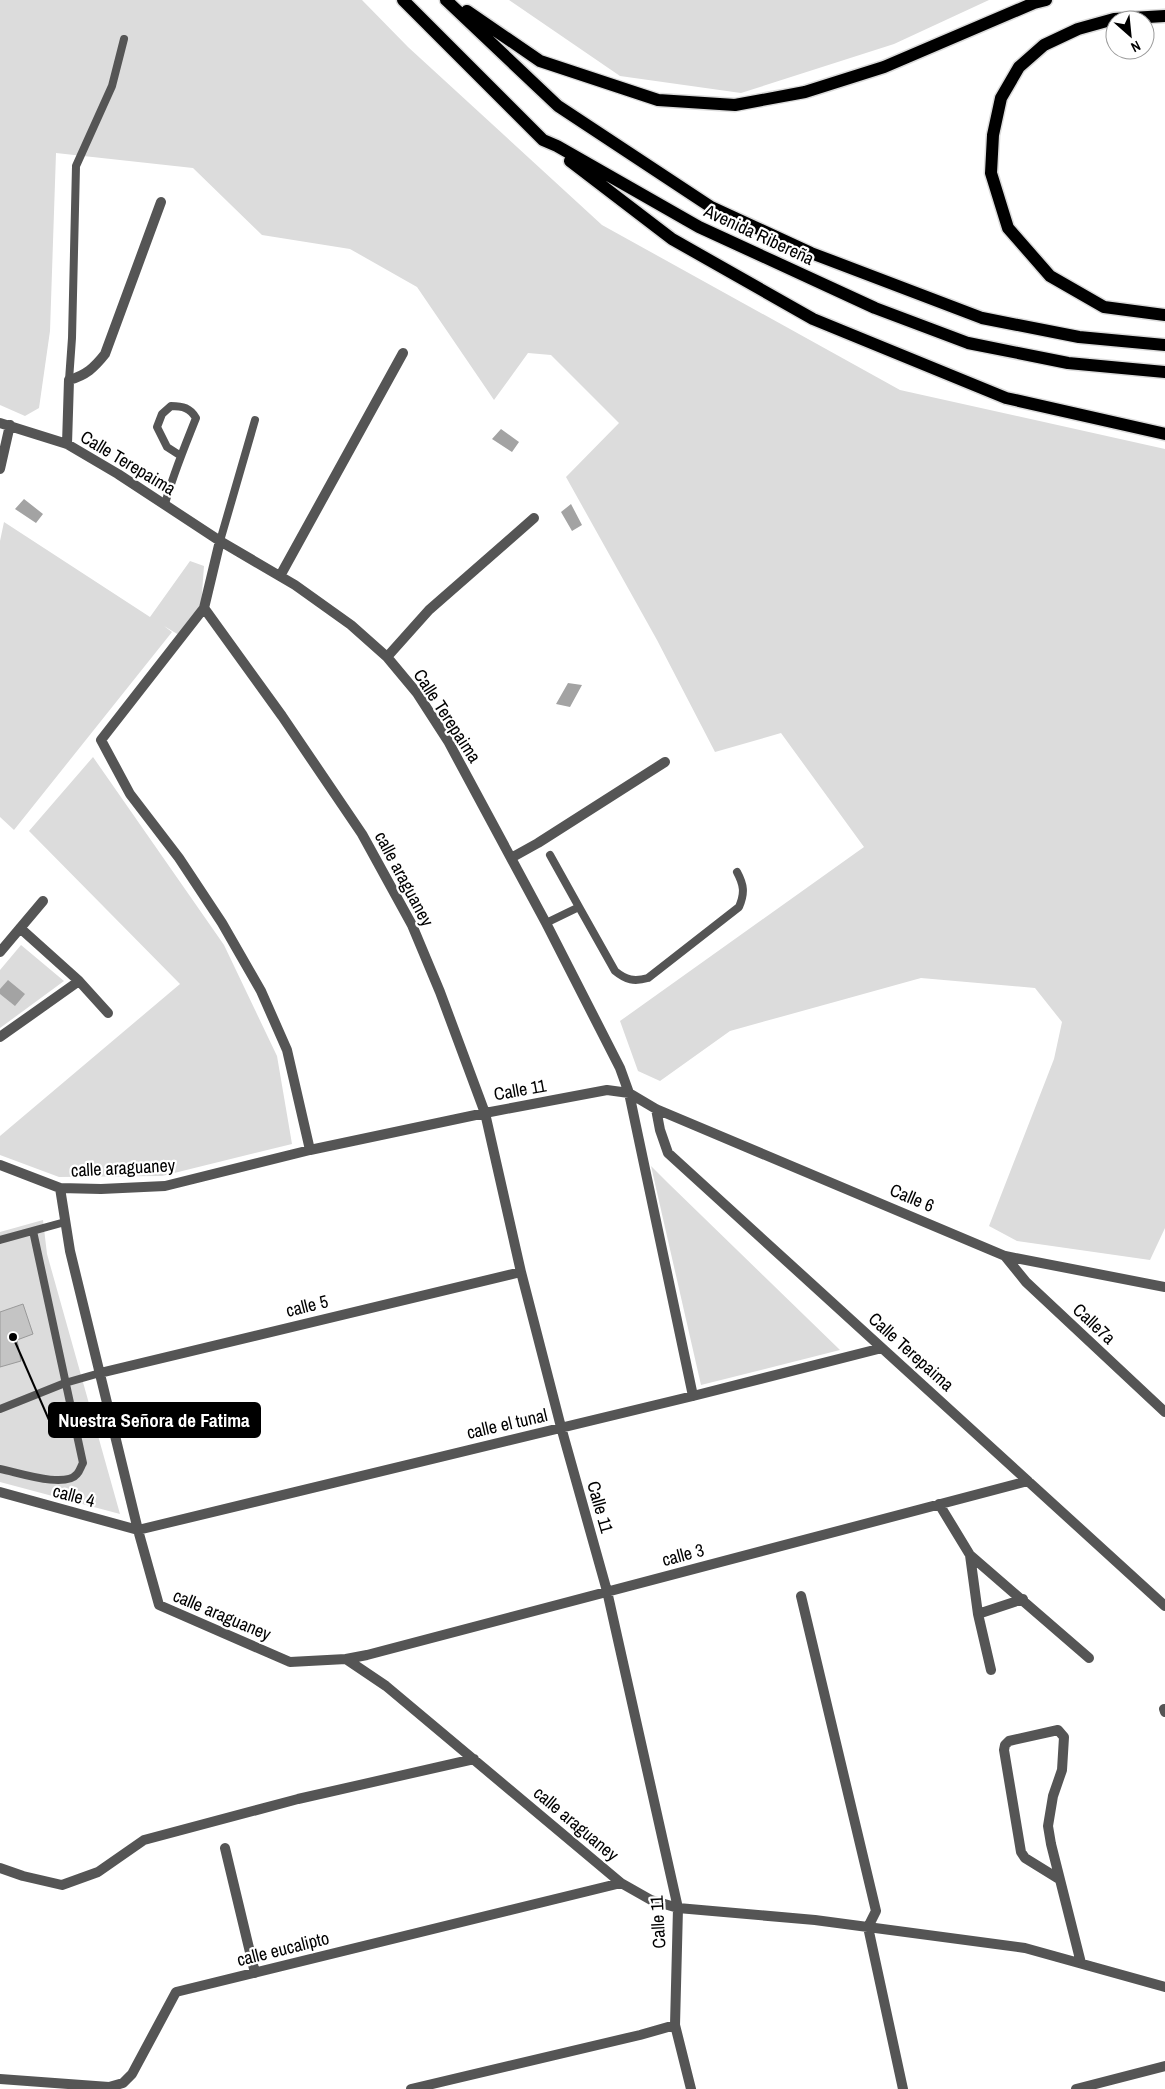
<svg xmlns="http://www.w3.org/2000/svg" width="1165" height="2089" font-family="'Archivo Narrow',sans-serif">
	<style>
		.green { fill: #dcdcdc }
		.water { fill: #a3a3a3 }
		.building { fill: #c4c4c4; stroke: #999 }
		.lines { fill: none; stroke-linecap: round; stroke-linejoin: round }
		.primary-casing { stroke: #dbdbdb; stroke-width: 15 }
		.service { stroke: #555; stroke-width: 8 }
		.minor { stroke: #555; stroke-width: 10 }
		.primary { stroke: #000; stroke-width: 12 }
		.labels { text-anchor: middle; stroke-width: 4.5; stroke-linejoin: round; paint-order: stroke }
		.street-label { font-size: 18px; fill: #000; stroke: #fff }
		.leader { fill: none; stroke: #000; stroke-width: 2 }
		.callout-dot { fill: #000; stroke: #fff; stroke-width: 2 }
		.callout { fill: #000; stroke: #000; stroke-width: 2 }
		.callout-label { font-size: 19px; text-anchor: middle; font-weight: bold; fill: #fff }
	</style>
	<rect width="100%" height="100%" fill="#fff"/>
	<path class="green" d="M0,0h362l46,47 194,178 298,165 265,59v779l-15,32 -133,-19 -28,-15 65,-167 8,-37 -27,-34 -114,-10 -191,53 -70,50 -22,-10 -18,-50 244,-174 -83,-114 -66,19 -58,-112 -91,-163 53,-54 -68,-68 -23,-2 -34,47 -77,-113 -67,-38 -88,-14 -69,-67 -137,-15 -6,178 -11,77 -14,8 -25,-11z
		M509,0h480l-95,44 -153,49 -121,-17z
		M4,522l146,95 40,-56 14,5 -3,40 -22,29 -15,-9 8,6 -158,198 -14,-13v-276z
		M93,757l131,188 53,111 15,88 -130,32 -103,1 -59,-22v-19l180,-152 -151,-153z
		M21,945l43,36 -64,47v-58z
		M651,1166l16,16 173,168 -139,35z
		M43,1220l4,34 73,260 -120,-32v-250z"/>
	<path class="water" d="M501,429l18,13 -7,10 -20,-13z
		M24,499l19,15 -7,9 -21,-14z
		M571,504l11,21 -10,6 -11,-19z
		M568,683l14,2 -12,22 -14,-3z
		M8,980l17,14 -10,12 -15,-12v-5z"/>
	<path class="building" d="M23,1304l10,30 -16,6 4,21 -21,6v-55z"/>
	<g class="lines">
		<defs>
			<path id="primary" d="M403,0l140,140 14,6 142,81 176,81 93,35 100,20 97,9
				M446,0l112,106 153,101 100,46 171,65 97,19 86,8
				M467,11l73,50 118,39 77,5 70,-13 79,-25 150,-64 12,-3
				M1165,16l-51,3 -36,10 -34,16 -25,22 -18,31 -8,37 -2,38 17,55 42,48 54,31 61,8
				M570,161l102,78 141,80 193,79 159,36"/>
		</defs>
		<use href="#primary" class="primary-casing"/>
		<path class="service" d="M69,380l3,-42 4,-172 36,-80 12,-47
			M165,504c8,-30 20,-58 31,-86 -6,-10 -13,-12 -25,-12l-9,8 -5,13 10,20 14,9
			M220,541l35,-121
			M550,855l29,52
			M546,923l33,-16 36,64c11,9 19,11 33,7l91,-71c6,-14 5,-22 -2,-35
			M0,1240l65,-18
			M0,1409l65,-26 35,-10
			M0,1469c17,3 65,20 77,5 3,-3 4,-8 6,-11l-50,-232"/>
		<path class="minor" d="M0,423l67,21 51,30 102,67 75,44 56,40 36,32 30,36 31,48 98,182 74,145 9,25 64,303
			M67,444l2,-64c17,-5 25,-12 36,-26l56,-152
			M0,469l10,-44
			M280,576l123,-223
			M204,608l-103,132 29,54 49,64 43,65 39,68 26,59 23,100
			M387,657l42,-47 105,-92
			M511,858l27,-15 127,-81
			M20,928l59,53 29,32
			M0,952l43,-51
			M0,1037l79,-56
			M656,1109l4,21 8,23 497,453
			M0,1165l60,23 41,1 64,-3 145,-36 175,-37 -45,-121 -28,-67 -50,-91 -80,-118 -78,-108 16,-67
			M60,1188l10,63 68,279 21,75 131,57 56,-3 40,27 235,197 30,17 27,8 137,12 210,28 140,39
			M1005,1256l21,26 139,130
			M100,1373l421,-101
			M0,1492l138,38 555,-134 189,-48
			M939,1504l31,51 119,103
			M970,1555l8,59 13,56
			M801,1596l75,315 -8,16 35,162
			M978,1614l45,-15
			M346,1659l21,-4 661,-174
			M1164,1709l1,3
			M225,1848l30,125
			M0,1868l23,8 39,9 36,-13 46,-32 154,-41 176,-40
			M1059,1879l-34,-21 -4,-6 -17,-102 1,-5 4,-4 49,-11 6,7 -2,33 -9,26 -5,30 3,18 30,119
			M0,2079l109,8 14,-4 9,-9 44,-82 445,-109
			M411,2089l229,-54 35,-10
			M691,2089l-16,-64 3,-117 -71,-317 -46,-164 -40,-155 -36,-159 122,-23 22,3 27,16 349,147 160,31
			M1076,2089l89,-23"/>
		<use href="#primary" class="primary"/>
	</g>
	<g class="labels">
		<g class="street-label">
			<text transform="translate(759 235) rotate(25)" y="6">Avenida Ribereña</text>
			<text transform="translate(128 463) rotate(31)" y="6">Calle Terepaima</text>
			<text transform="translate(447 716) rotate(57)" y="6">Calle Terepaima</text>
			<text transform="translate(404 879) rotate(62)" y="6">calle araguaney</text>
			<text transform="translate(520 1090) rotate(-10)" y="6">Calle 11</text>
			<text transform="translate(123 1168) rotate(-3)" y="6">calle araguaney</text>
			<text transform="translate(912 1198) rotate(23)" y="6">Calle 6</text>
			<text transform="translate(307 1306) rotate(-14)" y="6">calle 5</text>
			<text transform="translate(1094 1324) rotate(43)" y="6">Calle7a</text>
			<text transform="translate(911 1352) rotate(42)" y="6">Calle Terepaima</text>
			<text transform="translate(507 1424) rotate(-13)" y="6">calle el tunal</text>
			<text transform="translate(74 1496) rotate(15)" y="6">calle 4</text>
			<text transform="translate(600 1507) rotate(74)" y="6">Calle 11</text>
			<text transform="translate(683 1555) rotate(-15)" y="6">calle 3</text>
			<text transform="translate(222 1615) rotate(23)" y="6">calle araguaney</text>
			<text transform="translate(576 1824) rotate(40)" y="6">calle araguaney</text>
			<text transform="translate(658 1922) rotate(-93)" y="6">Calle 11</text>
			<text transform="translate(283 1949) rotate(-14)" y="6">calle eucalipto</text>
		</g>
	</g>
	<path class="leader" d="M13 1337L49 1420"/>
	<circle class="callout-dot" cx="13" cy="1337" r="5"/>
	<rect class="callout" x="49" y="1403" width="211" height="34" rx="5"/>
	<g class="callout-label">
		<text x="154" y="1427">Nuestra Señora de Fatima</text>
	</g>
	<g transform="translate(1130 35) rotate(153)"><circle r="24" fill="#ffffff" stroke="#999999"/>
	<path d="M0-4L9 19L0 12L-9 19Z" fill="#000000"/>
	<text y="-8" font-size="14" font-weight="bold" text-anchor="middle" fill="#000000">N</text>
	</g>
</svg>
